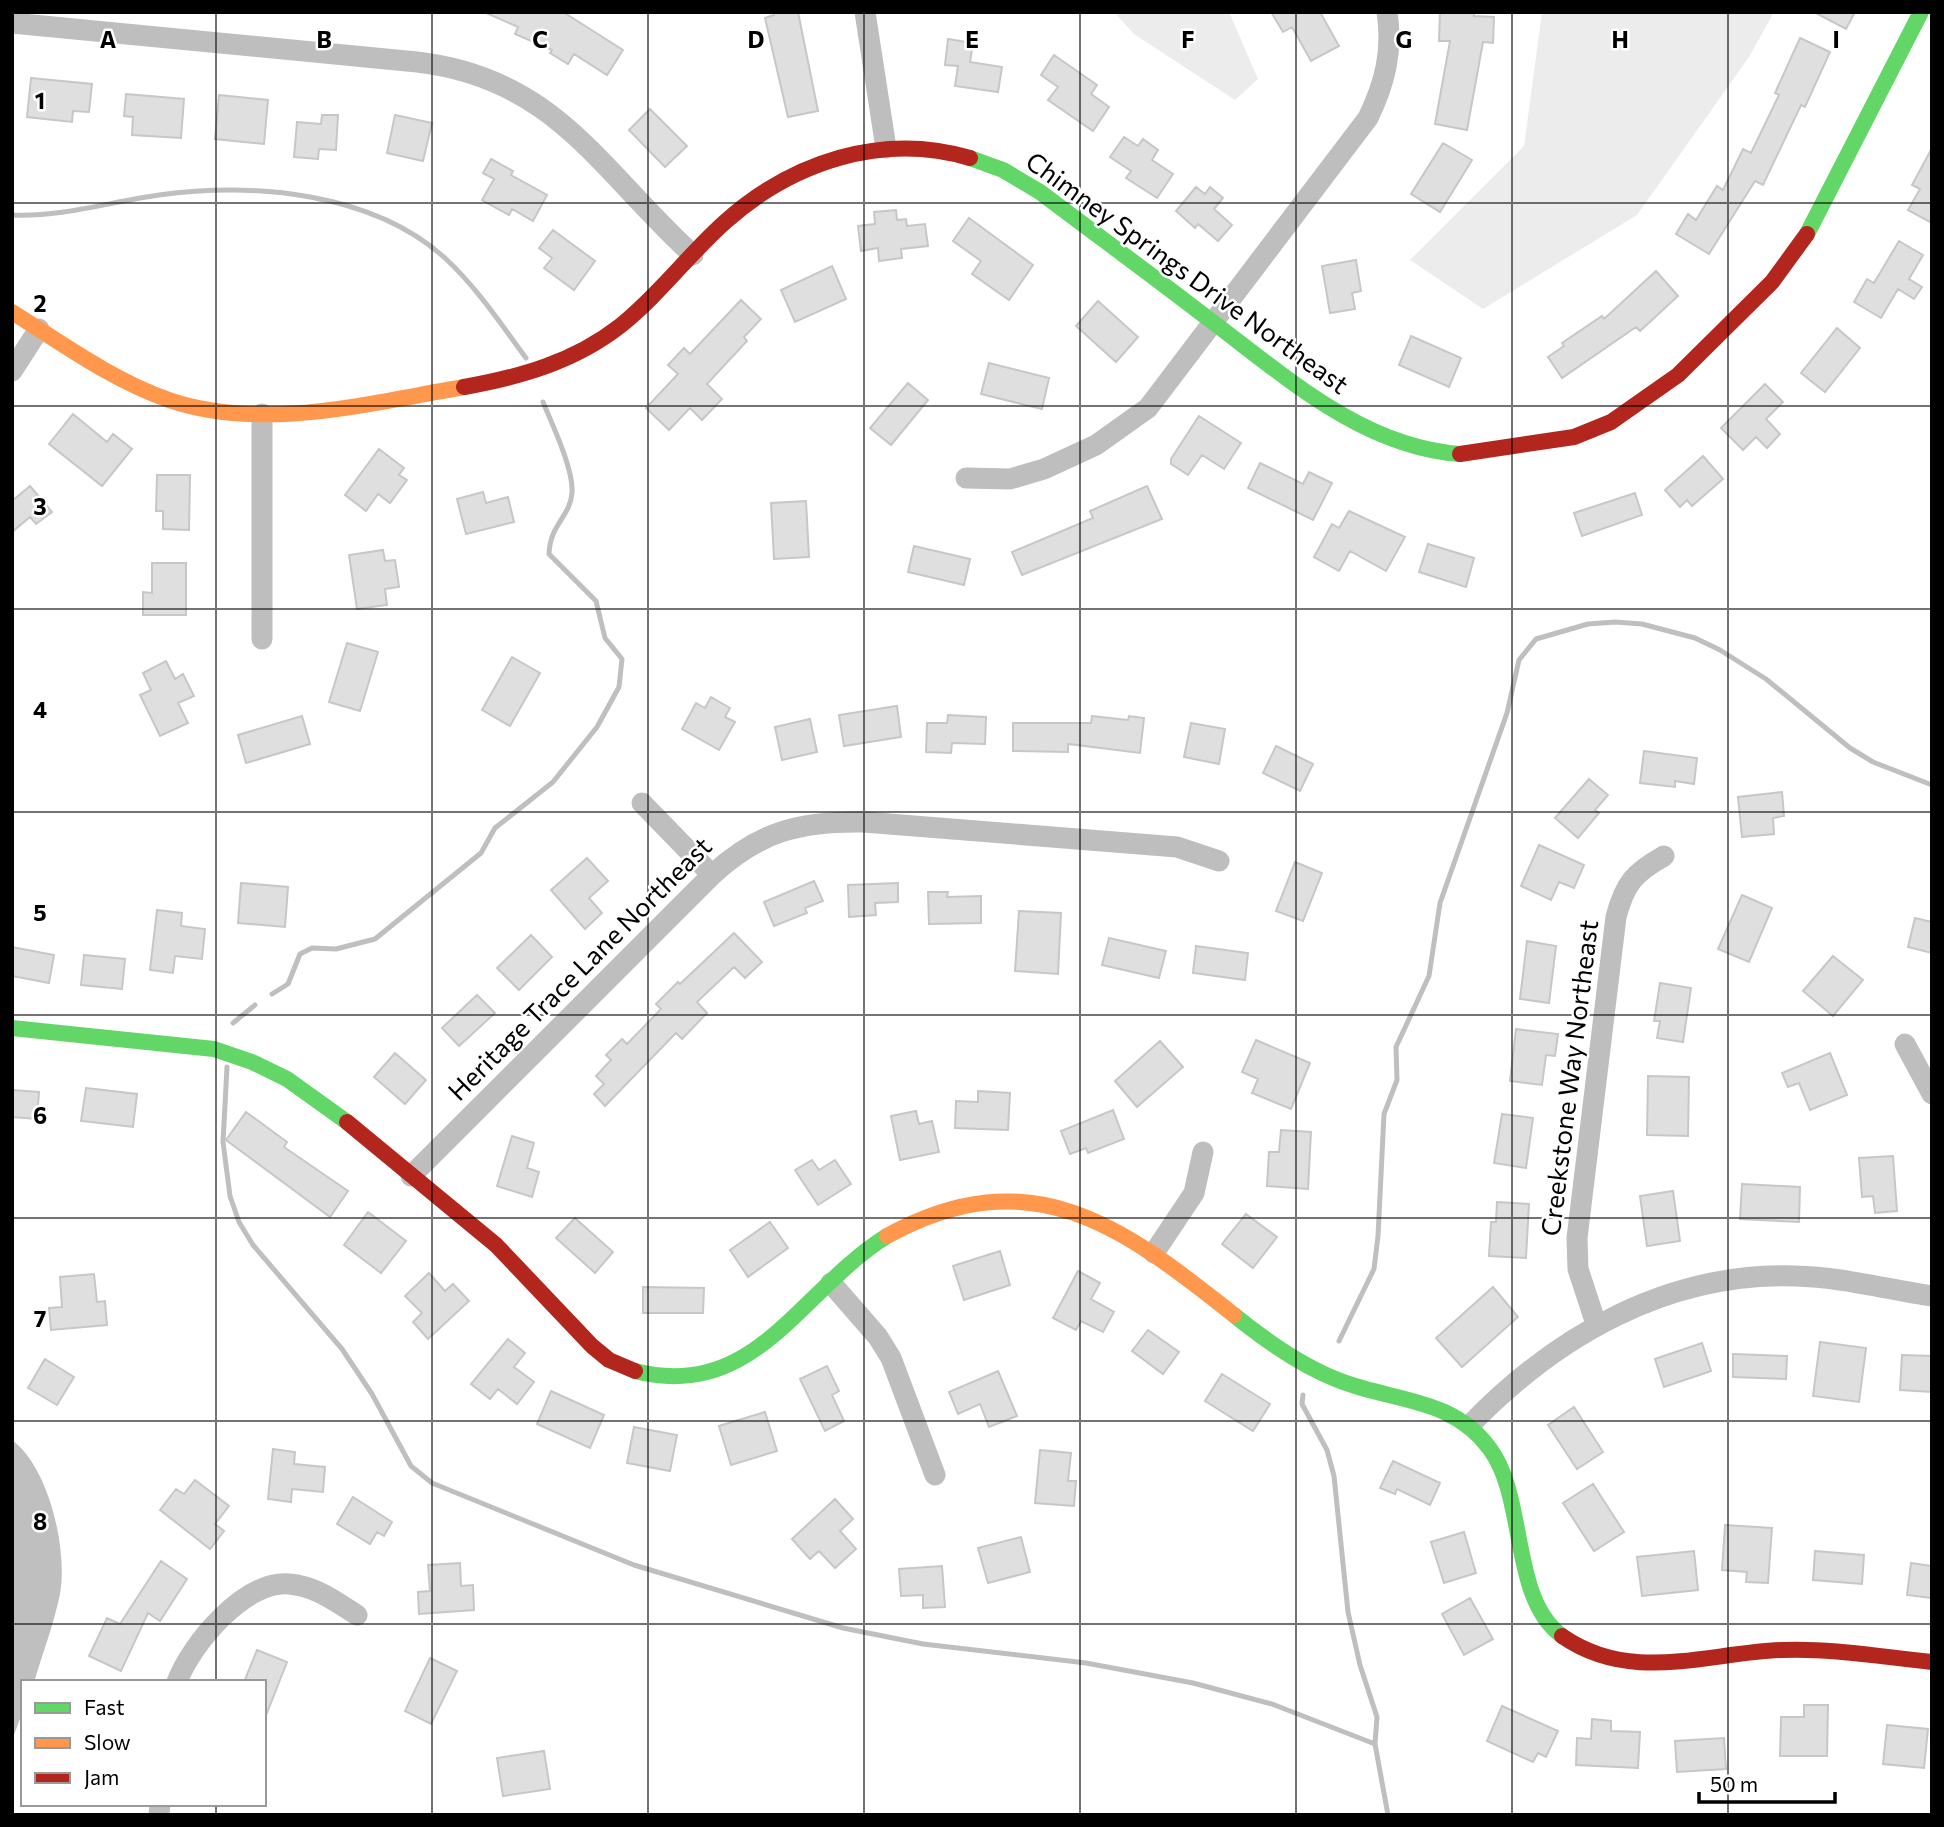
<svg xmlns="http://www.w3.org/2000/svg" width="1944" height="1827" font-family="Commissioner,sans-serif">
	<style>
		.green { fill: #ececec }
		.water { fill: #bfbfbf }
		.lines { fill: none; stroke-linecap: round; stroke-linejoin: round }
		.stream { stroke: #bfbfbf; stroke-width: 5 }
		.building { fill: #dfdfdf; stroke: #c7c7c7; stroke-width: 2 }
		.street { stroke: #bebebe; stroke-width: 21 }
		.fast { stroke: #63d668; stroke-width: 16 }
		.slow { stroke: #ff974d; stroke-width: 16 }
		.jam { stroke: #b3261e; stroke-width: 16 }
		.grid { fill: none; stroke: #000; stroke-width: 2; stroke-opacity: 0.55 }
		.labels { text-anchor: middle; stroke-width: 5; stroke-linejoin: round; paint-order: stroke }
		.street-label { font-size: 26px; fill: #000; stroke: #fff }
		.grid-label { font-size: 23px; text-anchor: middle; font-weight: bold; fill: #000; stroke: #fff; stroke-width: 5; stroke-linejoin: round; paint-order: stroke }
	</style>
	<rect width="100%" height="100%" fill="#fff"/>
	<path class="green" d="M1114,12h115l29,67 -23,21 -101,-66z
		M1542,12h232l-25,45 -112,158 -154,94 -73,-49 114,-114z"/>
	<path class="water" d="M12,1440c37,27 56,110 48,154 -6,29 -17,59 -26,88h-11v29l-11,29z"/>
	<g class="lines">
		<path class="stream" d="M12,215c51,2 97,-13 147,-20 94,-13 214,-3 287,64 31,29 55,65 80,99
			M272,994l16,-10 12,-30 12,-6 24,1 39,-10 106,-86 14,-25 58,-46 44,-55 22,-40 3,-28 -17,-21 -9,-37 -47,-47c1,-30 21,-37 23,-61 2,-23 -20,-69 -29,-91
			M233,1023l22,-18
			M227,1067l-4,75 7,54 9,26 14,23 89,104 30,45 39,72 21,17 202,82 209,63 80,16 163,19 107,20 79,21 103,40
			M1339,1341l35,-72 4,-33 6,-122 13,-34 -1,-33 33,-71 11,-73 67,-190 12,-53 17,-21 52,-15 27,-2 27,2 53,14 25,12 46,29 84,69 23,14 59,23
			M1303,1395l-1,9 25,46 7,26 14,136 12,53 17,52 -2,27 13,71"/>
	</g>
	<path class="building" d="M484,12h79l60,38 -16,25 -33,-21 -6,10 -18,-11 2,-3 -37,-16 3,-7z
		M773,12h25l20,99 -30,6 -23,-99 9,-3z
		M1271,12h49l19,34 -28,15 -19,-34 -9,5z
		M1440,12h34v4l20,1 -1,26 -10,-1 -16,88 -32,-6 15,-83h-11z
		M1814,12h41l-9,17z
		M1800,38l30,14 -25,55 -4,-2 -38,80 -8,-4 -46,73 -33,-20 12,-20 8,6 21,-34 6,4 20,-41 8,4 28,-58 -4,-2z
		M948,39l25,4 -3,19 32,5 -4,25 -43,-6 3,-20 -13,-1z
		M1054,55l43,30 -6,9 18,13 -16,24 -45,-31 10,-13 -17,-12z
		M31,78l61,6 -3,28 -16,-1 -1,11 -45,-5z
		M126,94l58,5 -3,39 -49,-3 1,-18 -9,-1z
		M219,95l49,5 -4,44 -49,-5z
		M650,109l37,37 -22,21 -36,-37z
		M322,115h16l-2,35 -17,-1 -1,10 -24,-2 3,-35 24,2z
		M395,115l37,8 -9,38 -36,-8z
		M1124,137l14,9 5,-7 15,11 -6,10 21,14 -16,24 -31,-20 5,-7 -21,-14z
		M1443,143l29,17 -32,52 -29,-18z
		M1932,148v75l-24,-13 12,-21 -8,-4z
		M491,159l22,12 -2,4 36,20 -14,26 -21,-12 -3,6 -27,-15 12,-21 -11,-6z
		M1196,187l9,7 5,-7 13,11 -9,11 18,16 -14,16 -20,-17 -3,4 -19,-17z
		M896,210l1,10 9,-1 1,7 18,-2 3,22 -27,3 1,9 -23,3 -1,-13 -17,3 -3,-25 17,-2 -1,-12z
		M969,218l64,47 -24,35 -37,-26 9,-13 -28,-20z
		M553,230l42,31 -21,29 -30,-22 8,-10 -13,-10z
		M1899,241l24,14 -14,24 13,8 -8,12 -16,-10 -17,29 -27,-16 13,-23 7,4z
		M1356,260l5,31 -9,2 3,16 -25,4 -8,-47z
		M832,266l14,33 -51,23 -14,-32z
		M1656,271l22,25 -38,35 -4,-4 -74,51 -14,-21 16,-11 -2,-3 40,-27 2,3z
		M741,300l20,19 -17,18 3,4 -40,43 15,15 -20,21 -12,-12 -21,22 -23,-22 32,-34 -10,-9 16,-17 6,6z
		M1098,301l40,36 -22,25 -40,-36z
		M1837,328l23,20 -35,44 -24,-19z
		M1411,336l50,22 -12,29 -50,-22z
		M989,363l60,15 -7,31 -61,-15z
		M908,383l20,17 -37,45 -21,-17z
		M1765,384l18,18 -17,17 14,15 -13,14 -11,-11 -13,13 -22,-22z
		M73,414l34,28 6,-8 19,15 -30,37 -53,-42z
		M1199,416l42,27 -17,26 -22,-14 -14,20 -17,-11v-5z
		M379,449l25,19 -5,7 8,5 -17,23 -12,-9 -12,17 -21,-16z
		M1703,456l20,23 -31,27 -5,-6 -7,7 -15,-17z
		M1260,463l43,21 6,-12 23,11 -19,37 -65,-32z
		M157,475h33l-1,55 -26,-1v-18h-7z
		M30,486l22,26 -16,12 -6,-7 -18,15v-31z
		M1147,486l15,33 -140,56 -10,-23 81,-34 -3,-7z
		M483,492l3,11 22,-6 6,25 -48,12 -9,-35z
		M1635,493l7,22 -60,21 -8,-23z
		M806,501l3,56 -35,2 -3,-56z
		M1349,511l56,26 -19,34 -36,-20 -11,20 -25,-14 18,-33 7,4z
		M1428,544l46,14 -8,29 -47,-15z
		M914,546l56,13 -6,26 -56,-13z
		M383,550l2,11 10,-1 4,27 -14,2 2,16 -30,4 -8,-54z
		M152,563h34v52h-43v-23l9,1z
		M347,643l31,9 -18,59 -31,-9z
		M512,657l28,16 -30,53 -28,-16z
		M166,661l9,18 8,-5 11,22 -16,7 10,20 -28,13 -20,-41 11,-5 -8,-17z
		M711,697l19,11 -5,9 10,5 -16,28 -37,-21 14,-26 9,5z
		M897,706l4,31 -57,9 -5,-31z
		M948,715l38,2 -1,27 -33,-1 -1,10 -25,-1 1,-29h20z
		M302,716l8,28 -64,19 -8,-28z
		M1092,716l36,4 1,-4 15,2 -4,35 -72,-9v8l-55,-1v-28h78z
		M810,719l7,33 -35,8 -7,-33z
		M1191,723l34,6 -6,35 -35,-7z
		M1276,746l37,18 -13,27 -37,-18z
		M1644,751l53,7 -3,26 -19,-3v6l-35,-4z
		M1589,779l19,16 -13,15 4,3 -21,25 -23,-20z
		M1782,792l2,24 -11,2 1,16 -32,3 -4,-40z
		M1539,845l45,20 -10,23 -15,-6 -8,18 -30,-14z
		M587,858l21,23 -19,17 13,15 -17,16 -34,-39z
		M1295,862l27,11 -19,48 -27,-10z
		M814,881l9,20 -18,7 2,5 -33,13 -10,-24z
		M241,883l47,4 -3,40 -47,-4z
		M898,883v19l-23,1 1,12 -27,2 -1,-32z
		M928,892h20l-1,5 34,-1v27l-52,1z
		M1742,895l30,13 -23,54 -31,-13z
		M157,910l25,3 -1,13 24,3 -3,30 -27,-3 -2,17 -23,-3z
		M1019,911l42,2 -3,61 -43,-3z
		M1915,918l17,4v31l-24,-6z
		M734,933l28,29 -17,16 -11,-11 -37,35 10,11 -25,26 -6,-6 -71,73 -11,-12 10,-10 -8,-8 15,-16 -5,-5 16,-16 5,5 34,-35 -5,-5 22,-22 2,2z
		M531,935l21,22 -33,33 -22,-22z
		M1109,938l57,13 -7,27 -57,-13z
		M1527,941l29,5 -7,57 -29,-4z
		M1196,946l52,7 -3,27 -52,-7z
		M12,947l42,8 -5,28 -37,-7z
		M84,955l41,4 -3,30 -41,-4z
		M1833,956l30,24 -30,36 -30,-25z
		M1660,983l31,5 -8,54 -26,-4 3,-17h-6z
		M477,995l18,18 -36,33 -17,-18z
		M1516,1029l42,5 -3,22 -9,-1 -4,30 -32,-4z
		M1256,1040l54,23 -19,46 -39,-16 6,-14 -16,-7z
		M1160,1041l23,26 -46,40 -22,-26z
		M395,1053l31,27 -21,24 -31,-27z
		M1830,1053l17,42 -37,15 -11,-27 -11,4 -6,-14z
		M1648,1076l41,1 -1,59 -41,-1z
		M86,1088l51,6 -4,33 -52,-6z
		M12,1090l27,2 -2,27 -25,-2z
		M978,1091l32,2 -2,37 -53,-2 1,-27 22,1z
		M1113,1110l11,29 -36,14 -2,-5 -16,6 -9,-23z
		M916,1111l3,13 13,-3 7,31 -39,8 -9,-44z
		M246,1112l41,30 -3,5 64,44 -18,26 -104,-77z
		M1502,1114l31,4 -7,50 -32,-5z
		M1281,1130l30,2 -3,57 -41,-3 2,-34h10z
		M512,1136l22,7 -7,25 12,4 -7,25 -35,-11z
		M1893,1156l4,55 -22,2 -2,-17 -11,1 -3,-39z
		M812,1160l7,10 16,-10 16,24 -33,21 -23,-35z
		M1742,1184l58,3 -1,35 -59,-3z
		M1673,1191l7,50 -33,5 -7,-50z
		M1497,1202l32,2 -3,54 -37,-2 2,-34h5z
		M368,1212l38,29 -25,32 -37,-28z
		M1246,1214l31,23 -24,31 -31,-24z
		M575,1218l38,34 -18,21 -39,-35z
		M770,1222l18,26 -40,29 -18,-27z
		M1000,1251l10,34 -46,15 -11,-34z
		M1078,1271l22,12 -9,16 23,13 -11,20 -22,-11 -5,9 -23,-12z
		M429,1273l16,18 8,-7 16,17 -41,38 -15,-17 9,-9 -17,-17z
		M94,1274l3,28 8,-1 2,24 -56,5 -2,-22 13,-1 -2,-30z
		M643,1287l61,1 -1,25h-60z
		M1493,1287l25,30 -56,50 -26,-29z
		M1148,1330l31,22 -16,22 -31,-23z
		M508,1339l17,14 -11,14 20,15 -17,22 -19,-15 -8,10 -19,-15z
		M1820,1342l46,6 -7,54 -46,-6z
		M1702,1343l9,28 -47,16 -9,-28z
		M1733,1354l54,2 -1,23 -53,-2z
		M1902,1355l30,1v36l-32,-2z
		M45,1359l29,18 -17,28 -29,-17z
		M827,1366l12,25 -7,4 12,26 -19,10 -25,-52z
		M998,1371l19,45 -28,11 -9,-23 -22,10 -9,-22z
		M1222,1374l48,30 -17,27 -48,-30z
		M551,1391l53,24 -14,33 -53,-24z
		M1574,1407l29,45 -26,17 -29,-44z
		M765,1412l12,39 -46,14 -12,-39z
		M634,1427l43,8 -7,36 -43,-8z
		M273,1449l22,3 -1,12 31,3 -2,25 -31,-3 -1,13 -23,-3z
		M1040,1450l31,3 -3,28h8l-2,25 -39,-3z
		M1393,1461l47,22 -10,22 -33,-16 -2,5 -15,-6z
		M195,1480l34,26 -14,18 9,7 -14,18 -50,-39 16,-21 8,5z
		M1593,1484l31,48 -30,19 -31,-48z
		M353,1497l39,25 -8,14 -7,-4 -7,12 -33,-20z
		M835,1499l18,20 -13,12 16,18 -21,19 -16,-17 -9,8 -18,-20z
		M1725,1525l47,3 -4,55 -22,-1 1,-10 -25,-2z
		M1464,1532l12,41 -32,10 -13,-41z
		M1021,1537l9,35 -42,11 -10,-35z
		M1694,1551l4,39 -56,6 -5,-39z
		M1815,1551l49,4 -2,29 -49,-4z
		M161,1561l26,18 -27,42 -12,-8 -27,58 -32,-15 18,-38 13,6z
		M460,1563l1,23 12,-1 1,25 -55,4 -1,-22 12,-1 -2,-26z
		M1911,1563l21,3v32l-25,-3z
		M942,1566l3,41 -22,1v-13l-22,1 -2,-27z
		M1470,1598l23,41 -29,16 -22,-41z
		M257,1650l30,12 -22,56 -1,-36h-20z
		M430,1658l27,13 -26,53 -26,-13z
		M1804,1705h24l-1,51h-47l1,-39h23z
		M1502,1706l56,25 -12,26 -8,-4 -5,9 -46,-21z
		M1592,1719l19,2v10l29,1 -2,36 -62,-3 1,-27 14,1z
		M1887,1725l41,4 -4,39 -41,-4z
		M1724,1738l2,31 -49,3 -2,-31z
		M544,1751l6,38 -47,7 -6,-38z"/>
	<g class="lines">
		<path class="street" d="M865,12l21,136
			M12,23l405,39c138,16 182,107 276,193
			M12,371l27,-42
			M966,478l44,1 34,-10 52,-24 52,-37 220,-290c17,-35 25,-67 19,-106
			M262,639v-225
			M642,803l70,72
			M1905,1044l27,50
			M411,1176l301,-301c48,-44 88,-54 152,-53l313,25 42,14
			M1154,1253l40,-60 9,-41
			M831,1283l47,54 13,21 44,117
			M1596,1324l-18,-55 -1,-31 39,-321c9,-34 18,-44 48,-61
			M1470,1425c86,-89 197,-153 325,-149 46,1 91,13 137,20
			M177,1682c14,-38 68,-102 112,-98 26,2 46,17 68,31
			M159,1815l1,-11"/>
		<path class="fast" d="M970,158l33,12 37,22c57,43 114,85 170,128 75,56 152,127 250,134
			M1807,234l114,-222
			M12,1028l202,21 38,13 35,17 60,43
			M1234,1315c32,26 66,50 104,65 55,22 115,17 152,69 37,50 20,149 72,187
			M635,1371c120,31 165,-81 252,-135"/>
		<path class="slow" d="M12,312c51,32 100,68 157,88 93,32 201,3 295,-13
			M887,1236c144,-79 235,-10 347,79"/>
		<path class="jam" d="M464,387c56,-10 110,-25 156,-61 39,-31 68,-71 105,-104 67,-60 157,-90 245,-64
			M1460,454l114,-17 37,-15 67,-47 94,-93 35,-48
			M347,1122l149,123 96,101 17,14 26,11
			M1562,1636c69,48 143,17 220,14 50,-2 100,7 150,12"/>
	</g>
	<path class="grid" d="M216,12v1670M432,12v1803M648,12v1803M864,12v1803M1080,12v1803M1296,12v1803M1512,12v1803M1728,12v1803M12,203h1920M12,406h1920M12,609h1920M12,812h1920M12,1015h1920M12,1218h1920M12,1421h1920M12,1624h1920M216,1804v11"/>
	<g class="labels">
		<g class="street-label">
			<text transform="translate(1187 273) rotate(36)" y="9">Chimney Springs Drive Northeast</text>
			<text transform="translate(580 969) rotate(-45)" y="9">Heritage Trace Lane Northeast</text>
			<text transform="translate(1570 1078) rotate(-83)" y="9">Creekstone Way Northeast</text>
		</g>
	</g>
	<g class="grid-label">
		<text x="108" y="48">A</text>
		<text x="324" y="48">B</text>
		<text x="540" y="48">C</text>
		<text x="756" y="48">D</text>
		<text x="972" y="48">E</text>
		<text x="1188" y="48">F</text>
		<text x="1404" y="48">G</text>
		<text x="1620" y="48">H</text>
		<text x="1836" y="48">I</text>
		<text x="40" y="109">1</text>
		<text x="40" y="312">2</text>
		<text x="40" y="515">3</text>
		<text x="40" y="718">4</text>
		<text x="40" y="921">5</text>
		<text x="40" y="1124">6</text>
		<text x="40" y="1327">7</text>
		<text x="40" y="1530">8</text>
	</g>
	<rect width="1944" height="1827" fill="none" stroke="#000000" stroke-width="28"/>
	<rect x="21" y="1680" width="245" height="126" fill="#ffffff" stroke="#999999" stroke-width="2"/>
	<rect x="35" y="1703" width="35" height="10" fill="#63d668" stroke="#999999" stroke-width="2"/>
	<text x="84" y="1715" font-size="21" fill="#000000">Fast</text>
	<rect x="35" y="1738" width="35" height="10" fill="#ff974d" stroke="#999999" stroke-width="2"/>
	<text x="84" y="1750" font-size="21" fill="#000000">Slow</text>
	<rect x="35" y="1773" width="35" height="10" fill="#b3261e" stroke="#999999" stroke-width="2"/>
	<text x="84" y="1785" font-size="21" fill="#000000">Jam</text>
	<path d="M1699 1792v10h136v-10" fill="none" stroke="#000000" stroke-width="3.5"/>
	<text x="1710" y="1792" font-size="21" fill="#000000" stroke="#ffffff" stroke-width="5" paint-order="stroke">50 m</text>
</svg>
